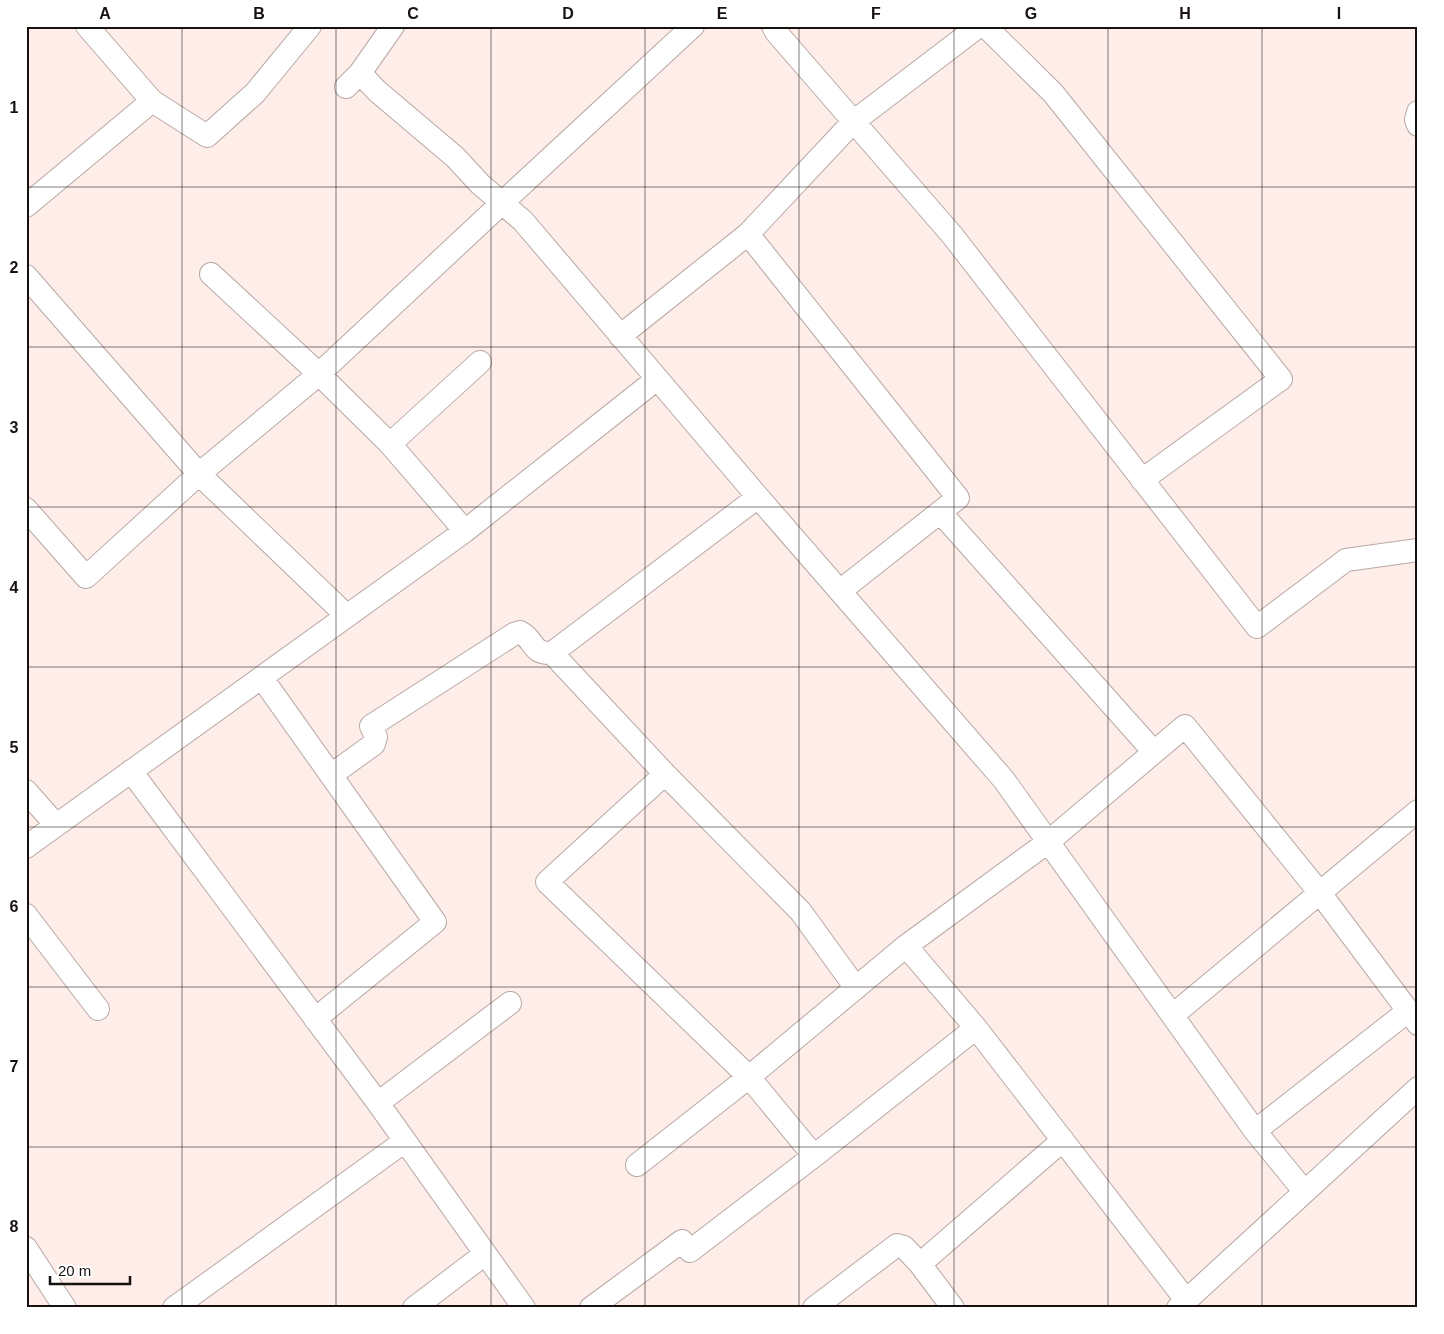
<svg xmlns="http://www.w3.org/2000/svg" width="1444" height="1334" font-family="Arial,sans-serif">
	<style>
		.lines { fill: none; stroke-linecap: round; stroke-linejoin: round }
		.minor-casing { stroke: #b8a8a3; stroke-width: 24 }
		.minor { stroke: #fff; stroke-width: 22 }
		.grid { fill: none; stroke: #171110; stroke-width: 1; stroke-opacity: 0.55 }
		.neatline { fill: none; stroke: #171110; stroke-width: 2 }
		.grid-label { font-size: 16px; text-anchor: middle; font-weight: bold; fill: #171110 }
	</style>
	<rect width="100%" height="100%" fill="#feede8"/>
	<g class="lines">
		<defs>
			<path id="minor" d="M87,26l65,75 55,35 48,-43 55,-67
				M773,26l3,6 176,203 305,392 89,-67 72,-10
				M985,26l68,67 228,286 -139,101
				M360,73l17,18 78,66 25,27 43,37 235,276 246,283 251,351 49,60
				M346,87l14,-14 33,-47
				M1418,112l-2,8 2,5
				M26,206l126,-105
				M748,234l105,-112 126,-96
				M211,274l108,100 71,70 75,87
				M26,276l173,198 148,142
				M620,336l128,-102 210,264 -118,93
				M390,444l90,-82
				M26,509l60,68 113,-103 120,-100 183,-171 191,-177
				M940,512l214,240
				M552,653l113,121
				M262,678l173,244 -120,97
				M131,771l247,332 146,205
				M331,775l43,-31 2,-7 -5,-11 143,-92 6,-2c16,8 10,22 32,21l206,-156
				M26,791l30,34
				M26,847l439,-316 192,-152
				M26,915l72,94
				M856,988l-55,-76 -136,-138 -118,108 202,195 65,79 162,-128 -70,-82
				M1173,1015l245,-204
				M976,1028l210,272
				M378,1103l132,-100
				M1255,1131l153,-120
				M637,1165l112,-88 157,-131 142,-104 137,-116 135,167 98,131
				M26,1248l39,60
				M174,1308l231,-167
				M414,1308l71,-54
				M591,1308l91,-67 8,10 124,-95
				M814,1308l83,-63 7,2 16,17
				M953,1308l-33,-44 143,-124
				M1178,1308l240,-220"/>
		</defs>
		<use href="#minor" class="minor-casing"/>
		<use href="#minor" class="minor"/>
	</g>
	<path class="grid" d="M182,26v1282M336,26v1282M491,26v1282M645,26v1282M799,26v1282M954,26v1282M1108,26v1282M1262,26v1282M26,187h1392M26,347h1392M26,507h1392M26,667h1392M26,827h1392M26,987h1392M26,1147h1392"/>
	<rect width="1444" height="1334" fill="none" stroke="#ffffff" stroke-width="55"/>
	<path d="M50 1276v8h80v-8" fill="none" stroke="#171110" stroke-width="2.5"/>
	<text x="58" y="1276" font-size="15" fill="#171110" stroke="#ffffff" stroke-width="4" paint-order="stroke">20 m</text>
	<rect x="28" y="28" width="1388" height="1278" class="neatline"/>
	<g class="grid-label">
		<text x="105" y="19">A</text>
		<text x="259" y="19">B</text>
		<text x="413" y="19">C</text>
		<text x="568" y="19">D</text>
		<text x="722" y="19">E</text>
		<text x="876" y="19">F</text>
		<text x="1031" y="19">G</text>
		<text x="1185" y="19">H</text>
		<text x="1339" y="19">I</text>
		<text x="14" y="113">1</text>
		<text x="14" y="273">2</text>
		<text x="14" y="433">3</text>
		<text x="14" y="593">4</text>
		<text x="14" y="753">5</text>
		<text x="14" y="912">6</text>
		<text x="14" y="1072">7</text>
		<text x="14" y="1232">8</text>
	</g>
</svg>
